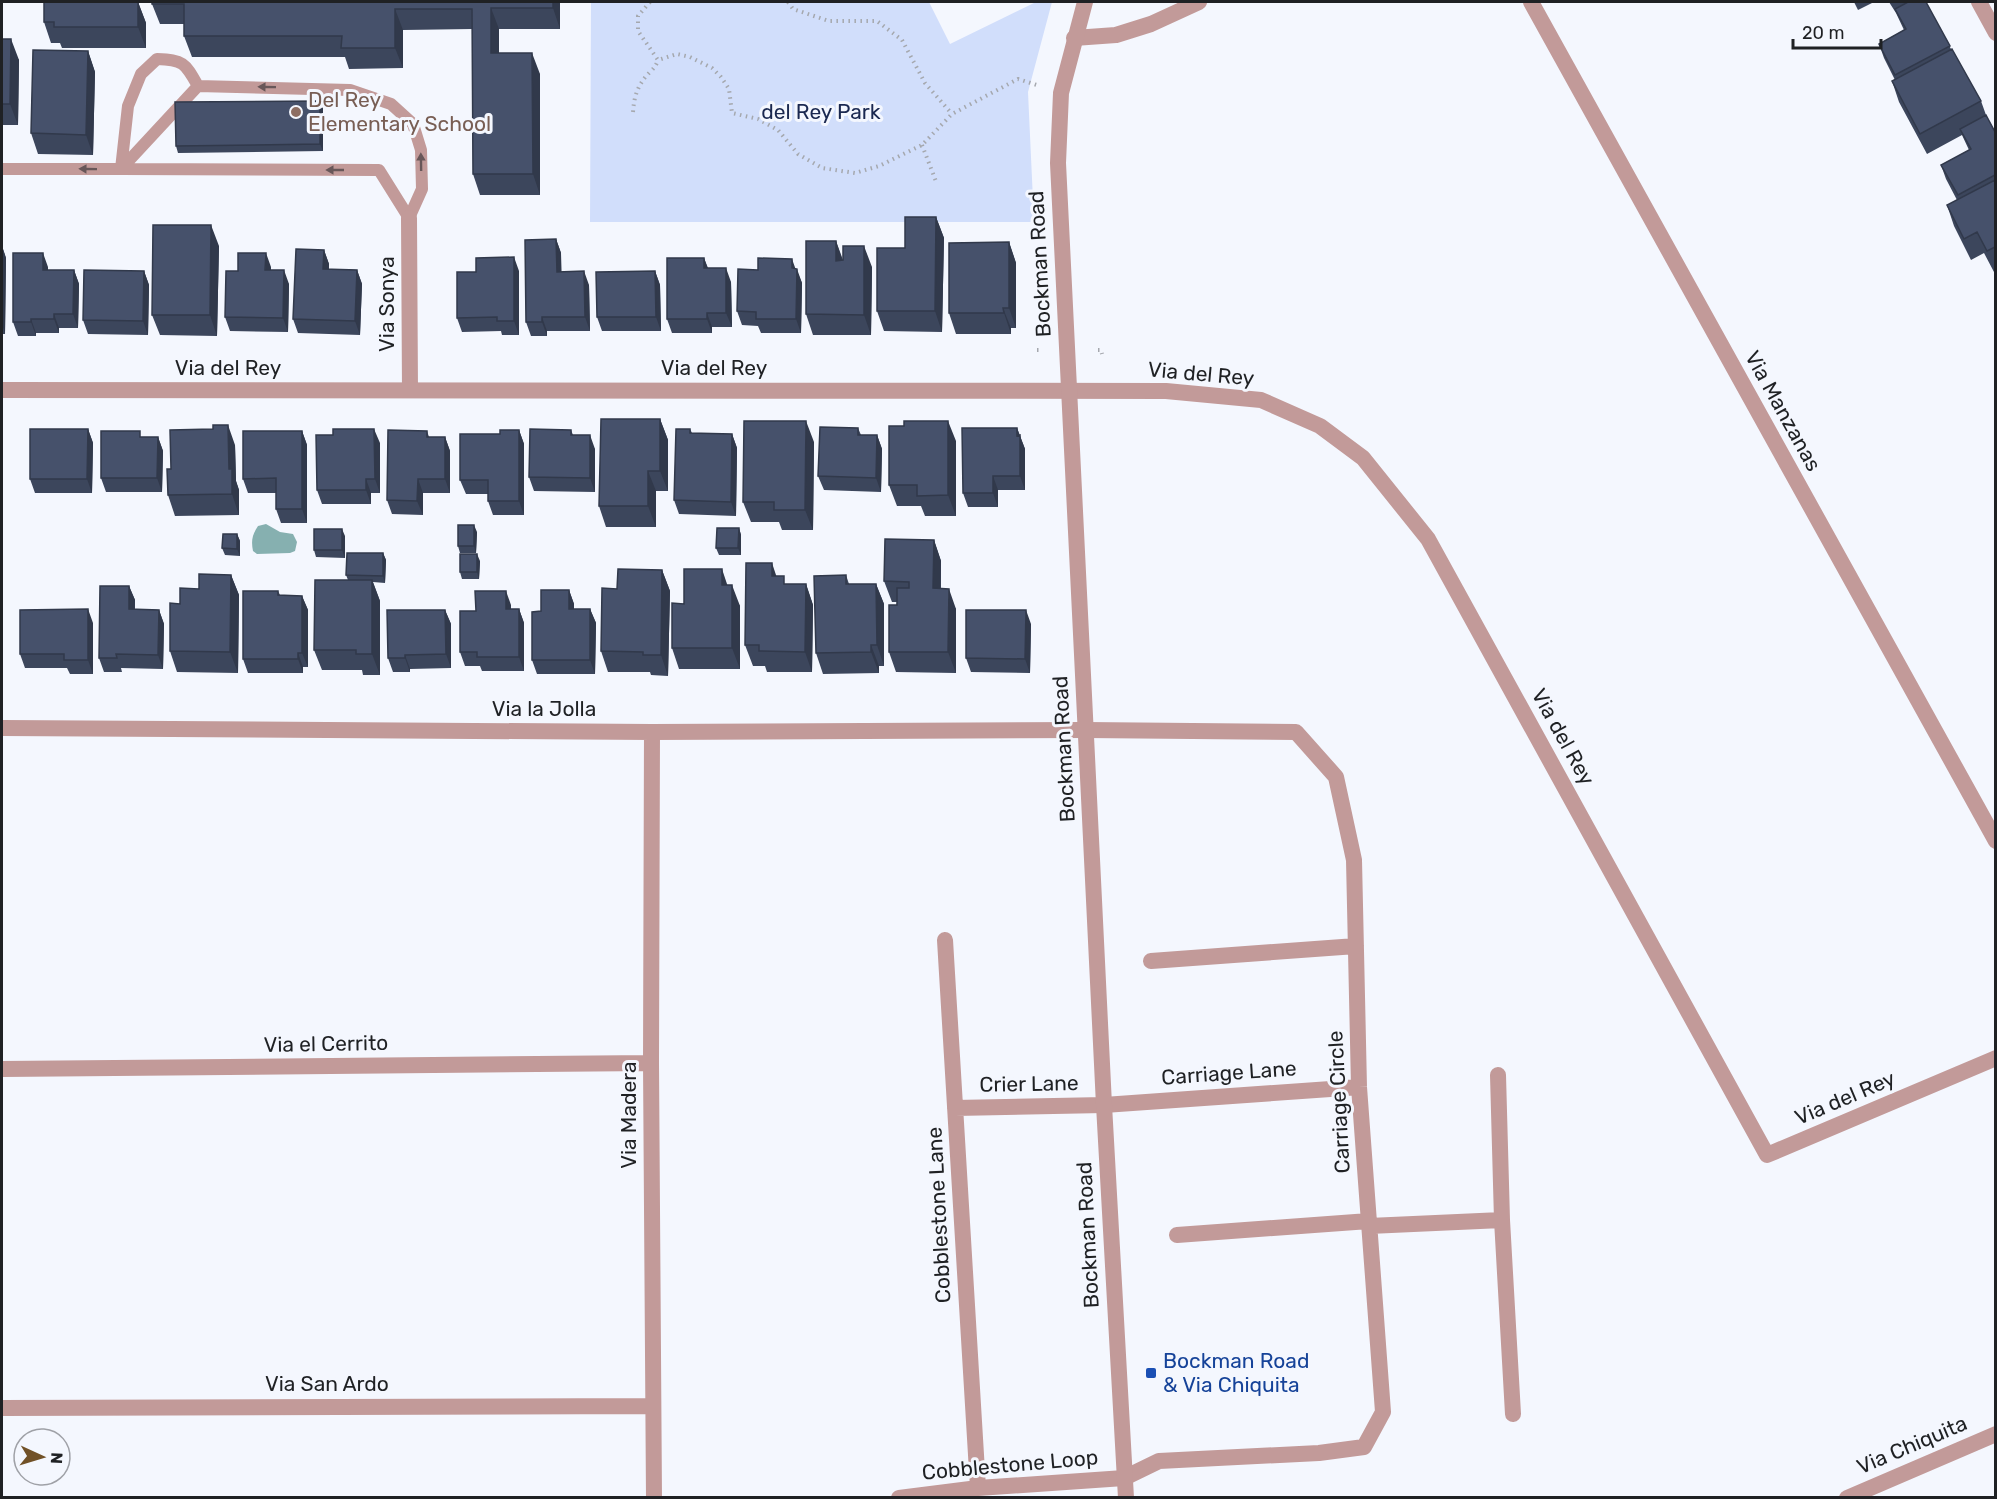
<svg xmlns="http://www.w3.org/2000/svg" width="1997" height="1499" font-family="Rubik,sans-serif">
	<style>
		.green { fill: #d1defb }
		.water { fill: #86b0b0 }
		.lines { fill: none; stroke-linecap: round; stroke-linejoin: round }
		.path { stroke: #a5a8ae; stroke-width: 4; stroke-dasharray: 1.5 4.5; stroke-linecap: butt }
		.service { stroke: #c29a99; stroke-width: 12 }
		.minor { stroke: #c29a99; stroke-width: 16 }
		.tertiary { stroke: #c29a99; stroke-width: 16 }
		.wall { fill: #3c465c }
		.shaded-wall { fill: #31394b }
		.building { fill: #46516b; stroke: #31394b; stroke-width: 1.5 }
		.oneway { fill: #685759 }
		.education-dot { fill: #8d6e63; stroke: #f4f7fe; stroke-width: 2 }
		.transit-dot { fill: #1a4fb4; stroke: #f4f7fe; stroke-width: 2 }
		.labels { text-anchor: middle; stroke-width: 6; stroke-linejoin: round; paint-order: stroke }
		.education-label { font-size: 21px; fill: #785e54; stroke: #f4f7fe; text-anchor: start }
		.park-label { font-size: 21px; fill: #1a2850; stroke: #f4f7fe }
		.street-label { font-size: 21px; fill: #1f2124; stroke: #f4f7fe }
		.transit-label { font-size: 21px; fill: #164399; stroke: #f4f7fe; text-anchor: start }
	</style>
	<rect width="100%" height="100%" fill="#f4f7fe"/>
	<path class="green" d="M591,2h338l21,42 86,-42h16l-24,90 6,130h-444z"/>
	<path class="water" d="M266,524l14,8 13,2 4,8 -2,9 -5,2 -33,1 -4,-3c-2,-10 -1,-16 5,-25z"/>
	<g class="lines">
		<path class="path" d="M650,2l-12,14v15l20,29 19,-6 13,3 22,11 9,9 8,12 3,24 26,6 20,11 20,24 24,14 33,5 24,-7 43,-21 30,-31 66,-35 22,7
			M788,2l5,7 36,12h48l25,19 23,43 27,31
			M633,112c1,-16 5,-28 17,-40 4,-4 6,-6 8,-12
			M922,145l15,39
			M1037,350h2
			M1098,350h3l1,4"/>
		<path class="service" d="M198,86c-13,-23 -14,-26 -41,-27l-16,15 -13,32 -7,63 258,1 30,48
			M2,169h119l77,-83 152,4 41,14 22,20 8,26 1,39 -13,29"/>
		<path class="minor" d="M1531,2l465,839
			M1979,2l17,31
			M1074,38l42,-3 35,-11 48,-22
			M409,218l1,172
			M2,390l1164,1 95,9 59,26 43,32 65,81 339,616 229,-97
			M2,728l650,4 434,-2 210,2 40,45 18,83 5,227 24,325 -19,35 -45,6 -160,8 -35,17 -146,10 -79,10
			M652,732l-1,331 3,435
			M945,940l33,548
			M1151,961l205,-15
			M2,1069l649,-6
			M1498,1075l4,145
			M955,1108l149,-3 255,-18
			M1369,1226l133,-6 11,194
			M1177,1235l192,-14
			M2,1408l651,-2
			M1847,1498l149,-64"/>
		<path class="tertiary" d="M1085,2l-24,91 -3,70 46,942 22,393"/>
	</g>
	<path class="wall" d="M44,2h94l8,21v25h-84l-2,-5h-9l-7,-21z
		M560,2v27h-61v24l41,21v121h-60l-7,-21 -1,-145 -69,1v38l-54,1 -4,-12h-153l-8,-21v-12h-24l-8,-20z
		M1854,2h20l-16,8z
		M1889,2h37l25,47 30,52 5,14 9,17v139l-1,1 -10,-19 -13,7 -17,-34 -7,-21 10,-5 -11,-21 -5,-14 28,-15 -7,-15 -35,19 -28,-52 -7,-21 3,-1 -11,-22 -5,-14 25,-14 -8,-17z
		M2,39l17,21 -1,65h-16z
		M88,51l7,21 -2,83 -55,-1 -7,-21z
		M323,108v43l-145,2 -2,-7z
		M936,217l8,21 -2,94 -58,-1 -7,-20 28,-63z
		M556,239l5,14v19l28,13 1,46h-43v5h-16l-5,-14z
		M836,241l7,19 29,7 -1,68h-58l-7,-21z
		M1009,242l7,21v65h-5v6h-55l-7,-21z
		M2,246l4,12 -1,76h-3z
		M219,246l-2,90 -57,-1 -8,-20z
		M324,250l5,14v5l28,1 5,14 -2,51 -62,-2 -5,-14z
		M704,258l4,10 23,14 1,45h-20v6h-40l-5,-14z
		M48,267v3h26l5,14 -1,44h-19v5h-23v3h-18l-5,-14z
		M271,267v3l18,14 -1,48 -58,-1 -5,-14z
		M796,269l6,14 -1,50h-40l-3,-7 -16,-1 -5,-14 21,-41z
		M144,271l5,14 -1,50 -60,-1 -5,-14z
		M519,271v64h-17l-1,-4 -39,1 -5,-14z
		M655,271l5,14 1,46h-59l-5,-14z
		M660,419l8,21v51h-12v36h-50l-7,-21z
		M858,428l3,7h16l5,14 -1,43 -57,-2 -6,-14z
		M1017,428l8,21v41h-27v17h-30l-5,-14z
		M88,429l5,14 -1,50h-57l-5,-14z
		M690,429l2,4 40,1 5,14 -1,68 -57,-2 -5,-14z
		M519,430l5,14v71h-31l-5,-14v-7h-22l-6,-14 40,-46z
		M571,430l2,5 22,14v43l-61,-1 -5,-14z
		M302,431l5,14v78h-26l-5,-14v-16h-28l-5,-14z
		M427,431l2,6h16l5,14v42h-27v22l-31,-1 -5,-14z
		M158,437l5,14 -1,41h-56l-5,-14z
		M956,441v75h-31l-4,-10h-24l-8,-21z
		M814,442l-1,88h-31l-3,-8h-28l-8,-20z
		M380,443v50h-9v11h-49l-5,-14z
		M235,445l1,36 3,9v25l-64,1 -7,-21z
		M739,528l2,7v20h-22l-3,-7z
		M477,532l-1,21h-16l-2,-7z
		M237,534l3,7v15l-15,-1 -3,-7z
		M345,536v22l-29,-1 -2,-7z
		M934,540l7,21v27l15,21v64l-60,-1 -7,-20 8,-50h-5l-8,-21z
		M383,553l3,7 -1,23 -12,-1 7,19v74h-17l-1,-5h-40l-8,-20 34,-70 -2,-5z
		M480,561l-1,18h-17l-2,-7z
		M662,570l8,21 -2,85 -17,-1 -1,-3h-42l-7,-21 16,-62z
		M231,575l8,20 -1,78 -61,-1 -7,-21 10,-47z
		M846,575l3,9h27l8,20v62h-5v7l-56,1 -7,-21z
		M787,584h19l7,21 -1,67h-45l-2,-6h-12l-8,-21z
		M728,585l12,21v63h-61l-7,-21 12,-44z
		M129,586l6,14v9l24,1 5,14 -1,45 -42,-1 1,4h-18l-5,-14z
		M569,590l5,14v5h16l6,14 -1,51h-58l-5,-14 9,-49z
		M278,591l2,4 22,1 6,14v57h-5v6h-55l-5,-14z
		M511,605v4h8l5,14v48h-42l-2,-5h-15l-5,-14z
		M445,610l6,14v44l-41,1v3h-17l-5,-14z
		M93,623v51h-23l-3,-6h-42l-5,-14z
		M1031,624l-1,49 -59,-1 -5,-14z"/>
	<path class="shaded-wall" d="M138,2l8,21v25l-8,-21z
		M553,2h7v27l-7,-21z
		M491,8l8,21v45l-8,-21z
		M395,9l8,21v38l-8,-20z
		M11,39l8,21 -1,65 -8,-21z
		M88,51l7,21 -2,83 -7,-20z
		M532,53l8,21v121l-7,-21z
		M320,101l3,7v43l-3,-7z
		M936,217l8,21 -2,94 -7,-21z
		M211,225l8,21 -2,90 -7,-21z
		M556,239l5,14 1,33 -5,-14z
		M836,241l7,21 -7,-1z
		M1009,242l7,21v65l-7,-20z
		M2,246l4,12 -1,76 -3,-10z
		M864,246l8,21 -1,68 -7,-20z
		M324,250l5,14 -1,19 -5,-14z
		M43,253l5,14v17l-5,-14z
		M266,253l5,14 -1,17 -5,-14z
		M514,257l5,14v64l-5,-14z
		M704,258l5,14 -5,-4z
		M792,259l5,14 -5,-5z
		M726,268l5,14 1,45 -6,-14z
		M797,269l5,14 -1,50 -5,-14z
		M74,270l5,14 -1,44 -5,-14z
		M284,270l5,14 -1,48 -5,-14z
		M357,270l5,14 -2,51 -5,-14z
		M144,271l5,14 -1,50 -5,-14z
		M584,271l5,14 1,46 -5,-14z
		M655,271l5,14 1,46 -5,-14z
		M1003,308l8,20v6l-7,-21z
		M707,313l5,14v6l-5,-14z
		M54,314l5,14v5l-5,-14z
		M542,317l5,14v5l-5,-14z
		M31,319l5,14v3l-5,-14z
		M660,419l8,21v51l-8,-20z
		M806,421l8,21 -1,88 -8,-20z
		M948,421l8,20v75l-8,-21z
		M228,425l7,20 1,36 3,9v25l-7,-21 -3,-25z
		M1017,428l8,21v41l-5,-14z
		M88,429l5,14 -1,50 -5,-14z
		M374,429l6,14v50l-5,-14z
		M519,430l5,14v71l-5,-14z
		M302,431l5,14v78l-5,-14z
		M732,434l5,14 -1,68 -5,-14z
		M590,435l5,14v43l-5,-14z
		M877,435l5,14 -1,43 -5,-14z
		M158,437l5,14 -1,41 -5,-14z
		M445,437l5,14v42l-5,-14z
		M648,471l8,20v36l-8,-21z
		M993,476l5,14v17l-5,-14z
		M366,479l5,14v11l-5,-14z
		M418,479l5,14v22l-6,-14z
		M474,525l3,7 -1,21 -2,-7z
		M739,528l2,7v20l-3,-7z
		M342,529l3,7v22l-3,-8z
		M237,534l3,7v15l-3,-7z
		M934,540l7,21 -1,48 -7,-21z
		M383,553l3,7 -1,23 -2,-7z
		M477,554l3,7 -1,18 -2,-7z
		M772,563l7,21 -7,-8z
		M722,569l7,21 -7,-5z
		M662,570l8,21 -2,85 -7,-21z
		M231,575l8,20 -1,78 -8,-21z
		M372,580l8,21v74l-8,-21z
		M806,584l7,21 -1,67 -7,-20z
		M876,584l8,20v62l-7,-21z
		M732,585l8,21v63l-8,-21z
		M129,586l6,14 -1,23 -5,-14z
		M949,589l7,20v64l-8,-21z
		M569,590l5,14v19l-5,-14z
		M506,591l5,14v18l-5,-14z
		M302,596l6,14v57l-6,-14z
		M88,609l5,14v51l-5,-14z
		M519,609l5,14v48l-5,-14z
		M590,609l6,14 -1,51 -5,-14z
		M159,610l5,14 -1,45 -5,-14z
		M445,610l6,14v44l-5,-14z
		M1026,610l5,14 -1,49 -5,-14z
		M871,645l8,21v7l-8,-21z
		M298,653l5,14v6l-5,-14z
		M405,655l5,14v3l-5,-14z"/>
	<path class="building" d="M44,2h94v25h-84v-5h-10z
		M152,2h401v6h-62v45h41l1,121h-60l-1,-165h-77v39h-54l1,-12h-158v-32h-32z
		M1908,2h18l24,44 -55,29 -16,-31 27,-15 -11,-20z
		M2,39h9l-1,65h-8z
		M1952,49l29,52 -61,33 -28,-53z
		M33,50l55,1 -2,84 -55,-2z
		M320,101v43l-144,2 -1,-44z
		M1986,115l9,17v43l-37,20 -17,-30 30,-16 -11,-20z
		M1995,180v67l-8,4 -10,-19 -13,7 -17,-34z
		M905,217h31l-1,94h-58v-63h28z
		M153,225h58l-1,90h-58z
		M556,239l1,33 27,-1 1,46h-43v5h-16l-1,-82z
		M806,241h30v20l7,-1v-14h21v69l-58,-1z
		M1009,242v66h-6l1,5h-55v-70z
		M296,249l28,1 -1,19 34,1 -2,51 -62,-2z
		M13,253h30v17h31l-1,44h-19v5h-23v3h-18z
		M238,253h28l-1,17h19l-1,48 -58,-1 1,-46h12z
		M514,257v64h-17v-4l-40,1v-46h19v-14z
		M667,258h37v10h22v45h-19v6h-40z
		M758,258l34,1v9l5,1 -1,50h-40v-7l-19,-1 1,-42 20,1z
		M84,270l60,1 -1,50 -60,-1z
		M655,271l1,46h-59l-1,-45z
		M601,419h59v52h-12v35h-49z
		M744,421h62l-1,89h-31v-8h-31z
		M904,421h44v74l-31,1v-11h-28v-59h15z
		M213,425h15l1,44h3v25l-64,1 -1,-26h4l-1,-39 43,-1z
		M820,427l38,1v7h19l-1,43 -58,-2z
		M962,428h55v8l3,-1v41h-27v17h-30z
		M30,429h58l-1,50h-57z
		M333,429h41l1,50h-9v11h-49l-1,-55h17z
		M530,429l41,1v5h19v43l-61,-1z
		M676,429h14v4l42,1 -1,68 -57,-2z
		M388,430l39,1v6h18v42h-27l-1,22 -30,-1z
		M500,430h19v71h-31v-21h-28v-46h40z
		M101,431h39v6h18l-1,41h-56z
		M243,431h59v78h-26v-31l-33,1z
		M458,525h16v21h-16z
		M717,528h22l-1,20h-22z
		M314,529h28v21h-28z
		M223,534h14v15l-15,-1z
		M885,539l49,1 -1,48 16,1 -1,63h-59v-47h8v-17h12v-6l-25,-1z
		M347,553h36v23l-37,-1z
		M460,554h17v18h-17z
		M746,563h26v13h12v8h22l-1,68 -46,-1v-6h-14z
		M618,569l44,1 -1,85h-18v-3l-42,-1 1,-63 15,1z
		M684,569h38v16h10v63h-60v-45l12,1z
		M199,574l32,1 -1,77 -60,-1v-48l10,1v-16l19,1z
		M846,575v9h30l1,61h-6v7l-55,1 -2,-77z
		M315,580h57v74h-16v-4h-42z
		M100,586h29v23l30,1 -1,45 -42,-1 1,4h-18z
		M541,590h28v19h21v51h-58v-48l9,-1z
		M243,591h35v4l24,1v57h-4v6h-55z
		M475,591h31v18h13v48h-42v-5h-17v-41h16z
		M88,609v51h-24v-6h-44v-44z
		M387,610h58l1,44 -41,1v3h-17z
		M966,610h60l-1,49 -59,-1z"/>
	<defs><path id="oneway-solid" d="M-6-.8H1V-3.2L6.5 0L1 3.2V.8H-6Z" transform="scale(1.5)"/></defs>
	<g class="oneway">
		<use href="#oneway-solid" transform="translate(267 87) rotate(-179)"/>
		<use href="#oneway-solid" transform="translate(421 162) rotate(-91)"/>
		<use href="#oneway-solid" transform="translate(88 169) rotate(-179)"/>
		<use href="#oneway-solid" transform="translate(335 170) rotate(-180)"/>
	</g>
	<circle class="education-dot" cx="296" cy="112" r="6"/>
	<rect class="transit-dot" x="1145" y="1367" width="12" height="12" rx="3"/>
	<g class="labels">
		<g class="education-label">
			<text x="308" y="107">Del Rey<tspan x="308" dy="24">Elementary School</tspan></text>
		</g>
		<g class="park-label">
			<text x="821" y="119">del Rey Park</text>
		</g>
		<g class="street-label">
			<text transform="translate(1040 264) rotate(-93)" y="7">Bockman Road</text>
			<text transform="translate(387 304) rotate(-90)" y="7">Via Sonya</text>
			<text x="228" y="375">Via del Rey</text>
			<text x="714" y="375">Via del Rey</text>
			<text transform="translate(1201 374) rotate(5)" y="7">Via del Rey</text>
			<text transform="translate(1783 411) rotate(61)" y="7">Via Manzanas</text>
			<text x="544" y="716">Via la Jolla</text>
			<text transform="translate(1563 737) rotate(61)" y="7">Via del Rey</text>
			<text transform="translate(1064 749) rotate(-93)" y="7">Bockman Road</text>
			<text transform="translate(326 1044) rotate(-1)" y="7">Via el Cerrito</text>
			<text transform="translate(1229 1073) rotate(-4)" y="7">Carriage Lane</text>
			<text transform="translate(1029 1084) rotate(-1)" y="7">Crier Lane</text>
			<text transform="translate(1845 1098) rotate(-23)" y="7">Via del Rey</text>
			<text transform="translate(1339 1102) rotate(-93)" y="7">Carriage Circle</text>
			<text transform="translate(629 1115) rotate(-90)" y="7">Via Madera</text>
			<text transform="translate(939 1215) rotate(-93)" y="7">Cobblestone Lane</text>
			<text transform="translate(1088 1235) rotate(-93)" y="7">Bockman Road</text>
			<text x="327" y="1391">Via San Ardo</text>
			<text transform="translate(1912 1445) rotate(-23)" y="7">Via Chiquita</text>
			<text transform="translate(1010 1465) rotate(-5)" y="7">Cobblestone Loop</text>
		</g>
		<g class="transit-label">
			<text x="1163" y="1368">Bockman Road<tspan x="1163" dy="24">&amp; Via Chiquita</tspan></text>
		</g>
	</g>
	<rect width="1997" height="1499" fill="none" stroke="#1f2124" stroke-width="6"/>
	<g transform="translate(42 1457) rotate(94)"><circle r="28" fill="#f4f7fe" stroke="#9fa1a7" stroke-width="1.5"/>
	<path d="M0-4.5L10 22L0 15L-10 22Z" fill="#715127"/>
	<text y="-9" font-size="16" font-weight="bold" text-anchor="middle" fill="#1f2124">N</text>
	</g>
	<path d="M1793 39v9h88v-9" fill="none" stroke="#1f2124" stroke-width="3"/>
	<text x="1802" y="39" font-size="18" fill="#1f2124" stroke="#f4f7fe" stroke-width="4.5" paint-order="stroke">20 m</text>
</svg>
